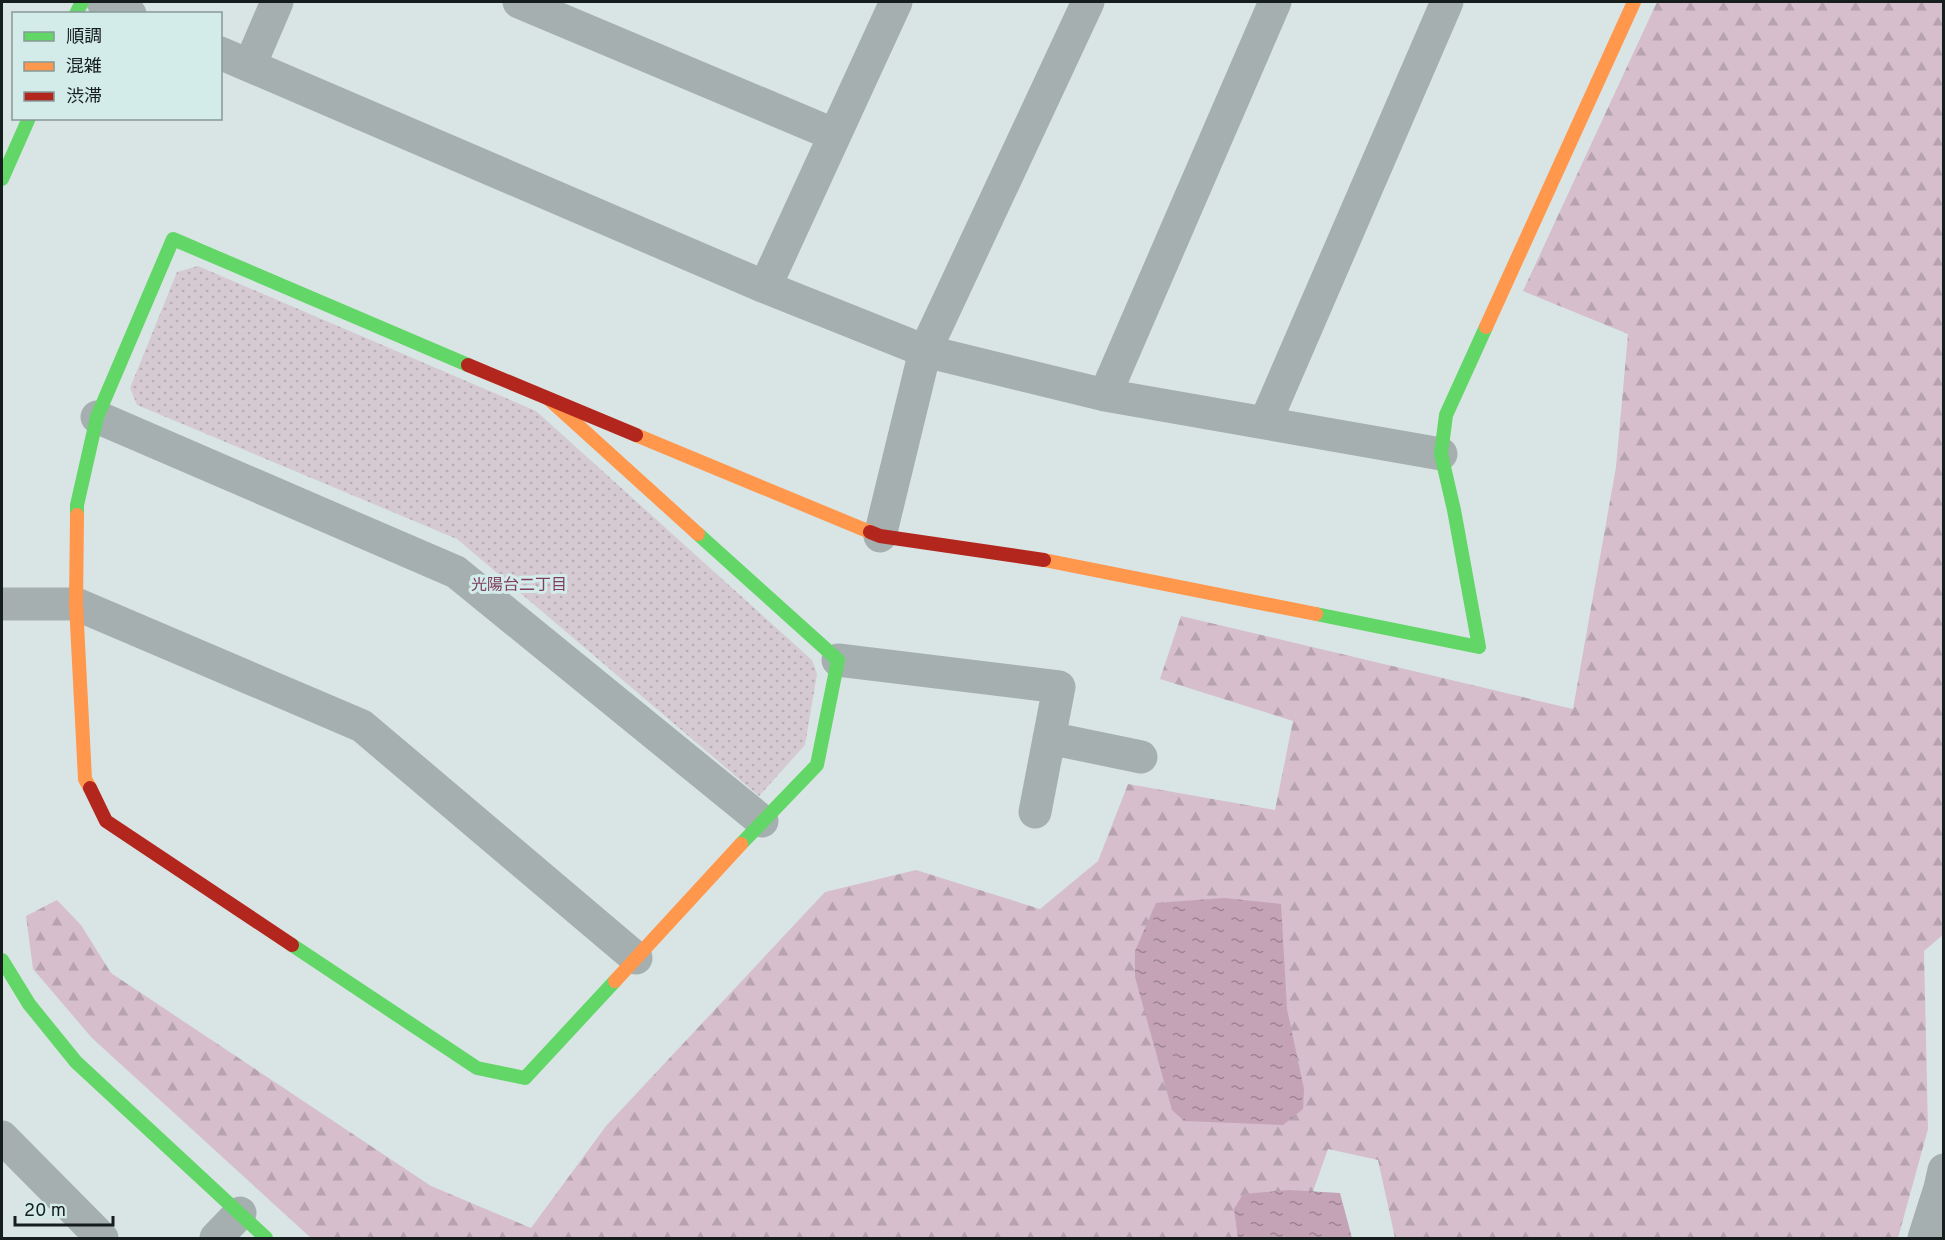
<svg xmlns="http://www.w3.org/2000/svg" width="1945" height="1240" font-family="Overpass,'Noto Sans JP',sans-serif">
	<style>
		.forest { fill: url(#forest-firs) }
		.park { fill: url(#park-dots) }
		.water { fill: url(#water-ripples) }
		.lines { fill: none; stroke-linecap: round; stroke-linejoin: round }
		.street { stroke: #a5afaf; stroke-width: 33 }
		.fast { stroke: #63d668; stroke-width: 14 }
		.slow { stroke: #ff974d; stroke-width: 14 }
		.jam { stroke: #b3261e; stroke-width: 14 }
		.labels { text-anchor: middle; stroke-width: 6; stroke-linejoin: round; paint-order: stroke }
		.neighbourhood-label { font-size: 16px; fill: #7e3d61; stroke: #d3ebe9 }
	</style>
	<defs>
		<pattern id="forest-firs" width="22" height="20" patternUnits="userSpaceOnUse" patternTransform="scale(1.5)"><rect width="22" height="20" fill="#d6becc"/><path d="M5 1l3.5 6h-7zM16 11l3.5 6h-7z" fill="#b7a3af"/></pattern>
		<pattern id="park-dots" width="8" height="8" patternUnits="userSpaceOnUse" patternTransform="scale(1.5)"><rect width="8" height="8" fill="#d6cad2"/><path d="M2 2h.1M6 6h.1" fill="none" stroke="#b7adb4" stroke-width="1.8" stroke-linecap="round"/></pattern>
		<pattern id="water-ripples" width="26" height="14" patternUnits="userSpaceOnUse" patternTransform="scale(1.5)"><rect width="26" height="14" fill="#c3a3b5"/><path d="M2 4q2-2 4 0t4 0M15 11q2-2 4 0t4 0" fill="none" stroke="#9d8493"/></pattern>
	</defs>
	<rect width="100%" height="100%" fill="#d9e5e5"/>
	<path class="forest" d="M1657,2h286l1,932 -20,17 4,178 -30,109h-503l-17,-78 -50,-11 -17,48 -59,41h-941l-219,-200 -59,-69 -7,-53 31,-16 24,25 30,48 320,213 100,42 75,-102 219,-234 91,-22 124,39 58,-48 30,-77 147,26 18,-89 -133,-42 21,-63 392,93 43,-242 12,-133 -105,-43z"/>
	<path class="park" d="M198,266l338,145 276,249 5,14 -12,71 -46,51 -302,-257 -320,-134 -7,-17 47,-116z"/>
	<path class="water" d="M1224,898l57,6 6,105 17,80 -1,20 -20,16 -99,-4 -12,-11 -37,-133v-26l21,-48z
		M1289,1190l51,3 12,45h-114l-4,-29 9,-15z"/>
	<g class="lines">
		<path class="street" d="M103,2l27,12
			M519,2l316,133
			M220,53l545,234 160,64 180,44 336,59
			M250,65l27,-63
			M765,287l131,-285
			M1105,395l170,-393
			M97,417l359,155 306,249
			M1265,423l182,-421
			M880,536l45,-185 163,-349
			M2,604h74l286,122 274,232
			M838,660l221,27 -24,125
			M1049,738l92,19
			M2,1137l100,101
			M216,1238l24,-25
			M1924,1238l16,-50 4,-18"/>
		<path class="fast" d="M76,14l6,-12
			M2,179l27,-61
			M77,515v-10l20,-88 76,-178 295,126
			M698,534l140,126 -21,105 -76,79
			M1316,614l163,33 -25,-137 -13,-56 5,-39 40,-88
			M292,945l185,123 48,10 90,-97
			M2,960l27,44 47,58 190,176"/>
		<path class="slow" d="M1486,327l148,-325
			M550,400l148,134
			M636,435l234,97
			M77,515l-1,89 9,175 5,9
			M1044,560l272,54
			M615,981l126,-137"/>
		<path class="jam" d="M468,365l168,70
			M870,532l10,4 164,24
			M90,788l16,33 186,124"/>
	</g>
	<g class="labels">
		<g class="neighbourhood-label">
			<text x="519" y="590">光陽台二丁目</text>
		</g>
	</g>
	<rect width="1945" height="1240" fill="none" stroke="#161e1d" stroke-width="6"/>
	<rect x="12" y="12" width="210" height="108" fill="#d3ebe9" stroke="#879997" stroke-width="1.5"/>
	<rect x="24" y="32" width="30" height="9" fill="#63d668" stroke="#879997" stroke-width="1.5"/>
	<text x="66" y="42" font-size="18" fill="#161e1d">順調</text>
	<rect x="24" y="62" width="30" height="9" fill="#ff974d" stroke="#879997" stroke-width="1.5"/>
	<text x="66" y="72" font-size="18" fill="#161e1d">混雑</text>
	<rect x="24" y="92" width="30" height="9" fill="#b3261e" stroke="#879997" stroke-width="1.5"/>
	<text x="66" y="102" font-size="18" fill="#161e1d">渋滞</text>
	<path d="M15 1216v9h98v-9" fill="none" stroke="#161e1d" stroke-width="3"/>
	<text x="24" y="1216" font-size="18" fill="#161e1d" stroke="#d3ebe9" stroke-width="4.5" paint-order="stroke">20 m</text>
</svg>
